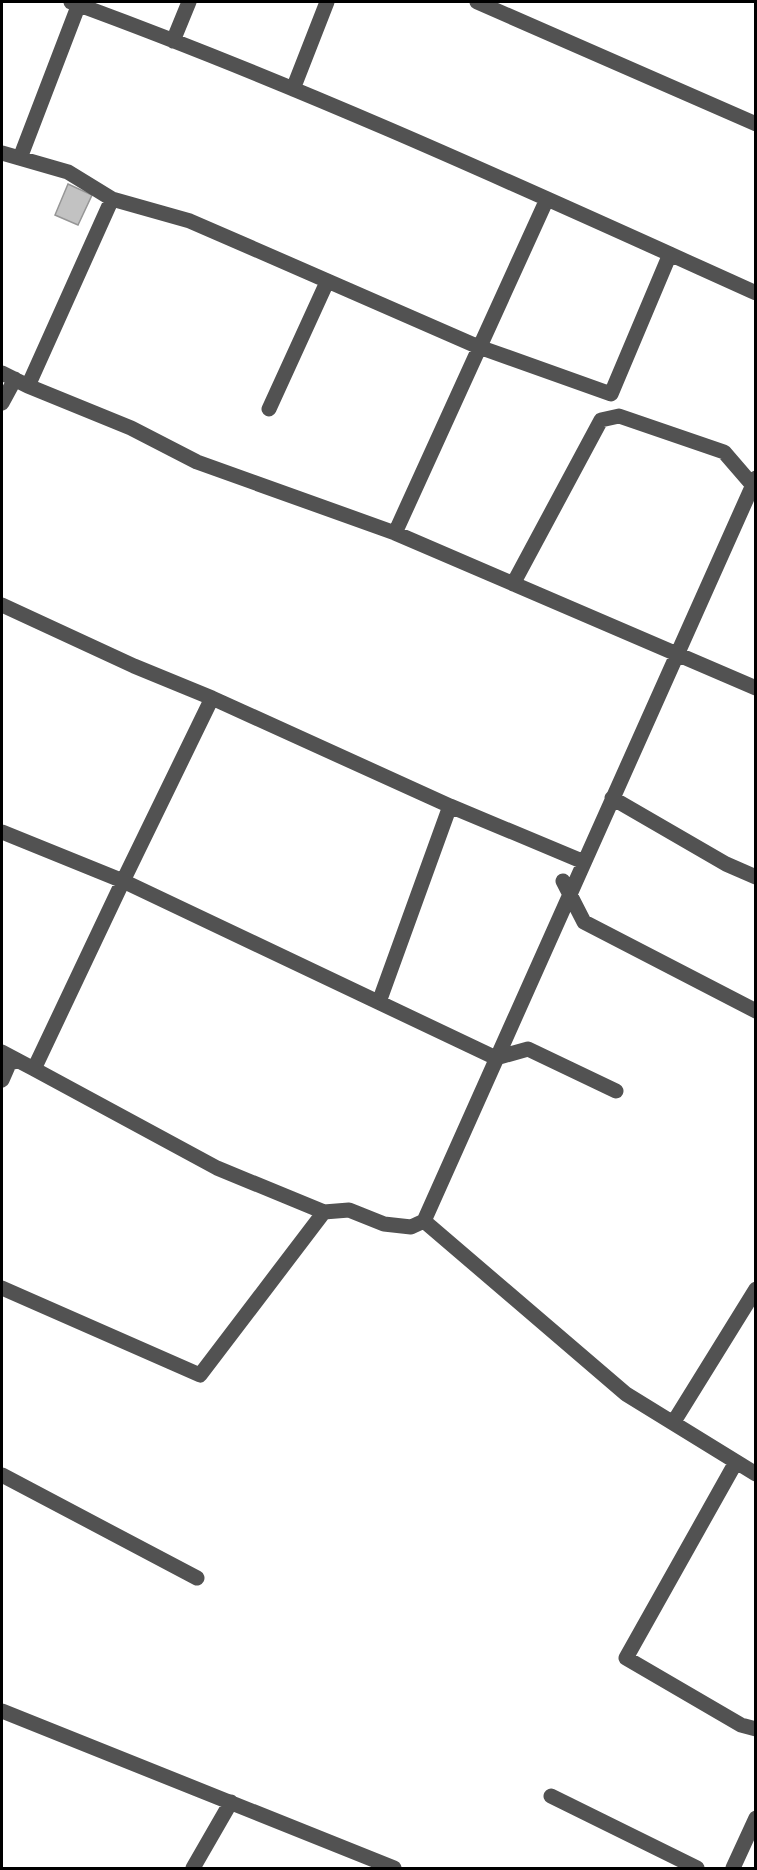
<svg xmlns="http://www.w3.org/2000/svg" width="757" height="1870" font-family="Cabin,sans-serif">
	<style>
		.building { fill: #c2c2c2; stroke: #969696; stroke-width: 1.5 }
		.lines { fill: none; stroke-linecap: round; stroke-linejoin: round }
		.minor { stroke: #525252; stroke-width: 15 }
	</style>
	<rect width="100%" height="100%" fill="#fff"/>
	<path class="building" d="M68,184l24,11 -14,30 -23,-10z"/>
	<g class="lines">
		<path class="minor" d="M71,2c233,85 459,189 685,291
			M477,2l279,122
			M173,41l16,-39
			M293,89l34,-87
			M2,153l66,19 44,27 78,22 289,126 132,47 59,-140
			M20,158l59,-154
			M2,373l26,13 84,-187
			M28,386l103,42 66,34 198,71 361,155
			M2,403l13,-24
			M269,409l58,-127
			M756,478l-332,743 202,173 130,80
			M395,533l152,-334
			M513,584l88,-164 18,-4 105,36 32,37
			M2,605l132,61 78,32 238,108 134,56
			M612,798l114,66 30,13
			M2,832l121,49 89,-183
			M563,881l21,41 172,89
			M379,1002l71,-196
			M2,1052l32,17 89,-188 373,177 32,-9 88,42
			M34,1069l183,99 107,44
			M2,1080l7,-16 8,-4
			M2,1288l198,87 124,-163 25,-2 35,14 27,3 13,-6
			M673,1423l83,-134
			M736,1462l-110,196 115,67 15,4
			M2,1475l195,103
			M2,1711l392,157
			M551,1796l146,72
			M193,1868l38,-66
			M733,1868l23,-50"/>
	</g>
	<rect width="757" height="1870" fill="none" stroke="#000000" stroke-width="6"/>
</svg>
